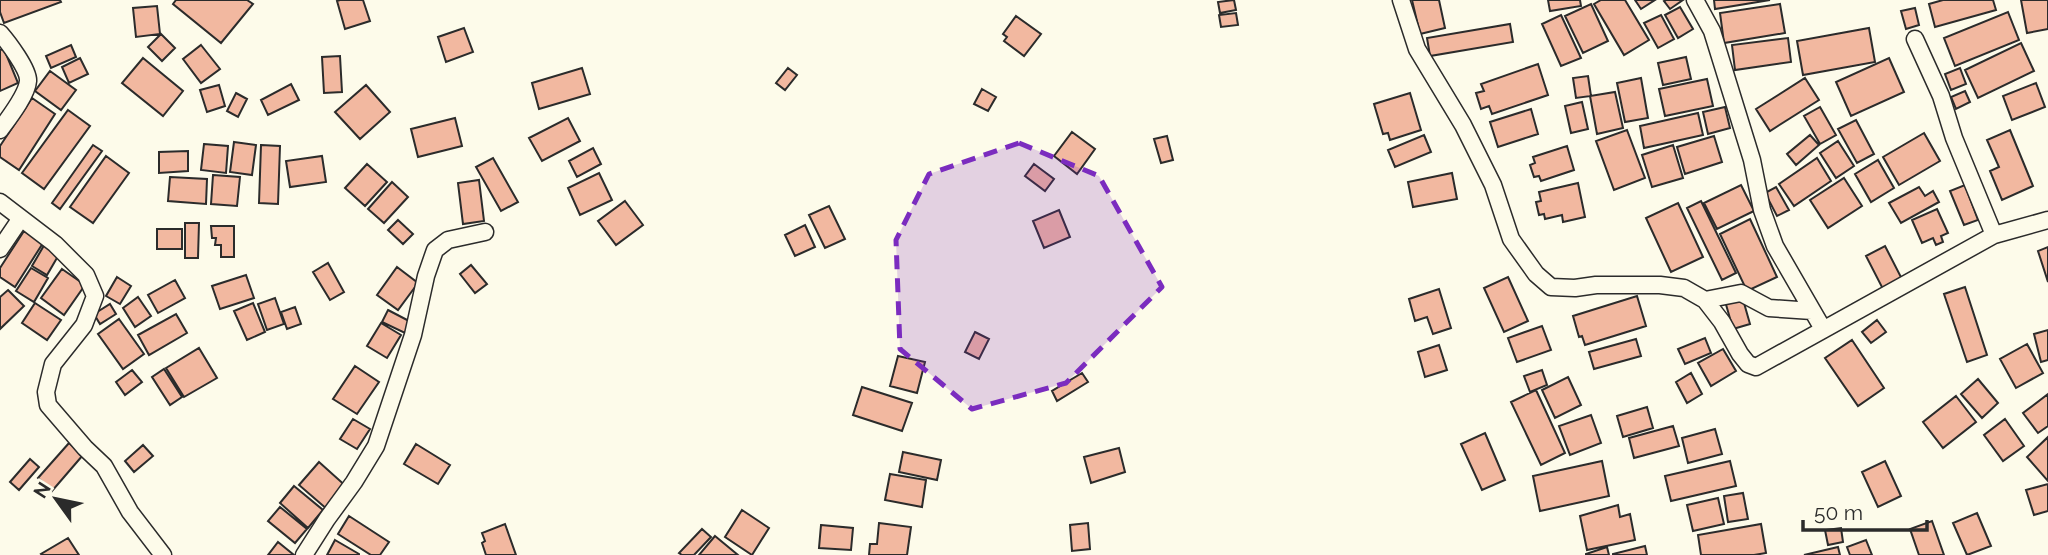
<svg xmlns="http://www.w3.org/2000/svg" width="2048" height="555" font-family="Raleway,sans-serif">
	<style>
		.building { fill: #f2b8a0; stroke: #2b2b2b; stroke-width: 2 }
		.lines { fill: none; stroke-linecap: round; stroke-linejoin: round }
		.street-casing { stroke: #2b2b2b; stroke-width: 19 }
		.street { stroke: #fdfbea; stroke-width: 16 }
		.marked { fill: #7b2cbf; fill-opacity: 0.2; stroke: #7b2cbf; stroke-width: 5; stroke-dasharray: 14 9; stroke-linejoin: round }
	</style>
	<rect width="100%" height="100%" fill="#fdfbea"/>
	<path class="building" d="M0,0h60l1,2 -57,21 -4,-11z
		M176,0h71l6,4 -32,39 -48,-39z
		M340,0h23l7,21 -25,8 -8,-28z
		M1234,0l2,10 -16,3 -2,-11z
		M1412,0h27l6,28 -25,6z
		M1548,0h32l1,6 -31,5z
		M1601,0h24l24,40 -25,15 -30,-51z
		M1635,0h20l-14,9z
		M1666,0h17l-13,9 -6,-8z
		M1714,0h56l-55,9z
		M1943,0h50l3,10 -61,17 -6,-23z
		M2021,0h27v29l-21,4z
		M1591,4l17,37 -25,12 -18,-37z
		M1780,4l5,29 -61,10 -4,-30z
		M157,6l3,28 -24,3 -3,-29z
		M1680,7l13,22 -15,9 -13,-23z
		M1915,8l4,17 -13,4 -5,-18z
		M2008,12l11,28 -64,26 -11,-28z
		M1236,13l2,12 -17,2 -2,-12z
		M1561,15l20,43 -20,8 -19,-42z
		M1661,15l13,24 -16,9 -14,-25z
		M1016,16l25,18 -17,22 -20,-15 3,-4 -4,-3z
		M1510,24l3,18 -83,14 -3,-18z
		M464,28l9,24 -27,10 -8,-25z
		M1869,28l6,34 -72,13 -6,-34z
		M161,34l14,14 -13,13 -14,-14z
		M1788,38l3,24 -56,8 -3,-25z
		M2021,43l13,28 -56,27 -13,-28z
		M71,45l5,12 -25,11 -5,-12z
		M201,45l19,24 -19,14 -18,-24z
		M4,49l14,34 -18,8v-41z
		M340,56l2,36 -18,1 -2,-36z
		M1686,57l5,22 -28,6 -5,-22z
		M80,58l8,16 -19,9 -7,-16z
		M143,58l40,33 -20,25 -41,-33z
		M1889,58l15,34 -53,24 -15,-34z
		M1538,64l10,31 -56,19 -3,-8 -8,3 -5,-16 8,-2 -3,-7z
		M582,68l8,26 -51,15 -7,-26z
		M788,68l9,7 -12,15 -9,-7z
		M1960,68l6,16 -15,6 -6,-16z
		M50,71l26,19 -15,20 -26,-19z
		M1588,76l3,20 -15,2 -3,-20z
		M1641,78l7,40 -23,4 -8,-39z
		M1805,78l14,22 -49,31 -14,-22z
		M1707,79l6,27 -48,10 -6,-27z
		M2036,83l9,24 -33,13 -9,-24z
		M291,84l8,16 -31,15 -7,-15z
		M219,85l6,21 -18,6 -7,-22z
		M366,85l24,27 -30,27 -25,-27z
		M982,89l14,8 -8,14 -14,-7z
		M1965,91l5,11 -14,7 -5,-12z
		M1615,92l8,36 -26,6 -7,-38z
		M236,93l11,6 -9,18 -11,-6z
		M1410,93l11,37 -31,10 -2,-7 -5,1 -9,-30z
		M32,98l23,16 -36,56 -19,-13v-11z
		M1582,102l6,27 -17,4 -6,-27z
		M1725,107l5,21 -22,6 -5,-22z
		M1820,107l16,28 -16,9 -16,-28z
		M1531,109l7,25 -40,13 -8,-25z
		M68,110l22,16 -46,63 -22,-16z
		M1698,113l5,22 -59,13 -4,-22z
		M455,118l7,28 -44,11 -7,-28z
		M568,118l12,23 -38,20 -13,-23z
		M1856,120l18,34 -17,9 -19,-34z
		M1627,130l18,48 -31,12 -18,-49z
		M2010,130l23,56 -31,14 -12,-29 9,-4 -12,-27z
		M1072,132l23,17 -18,25 -23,-18z
		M1924,133l16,28 -41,24 -16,-28z
		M1424,135l7,17 -36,15 -7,-17z
		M1810,135l9,10 -23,20 -9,-11z
		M1167,136l6,24 -12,3 -7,-24z
		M1714,136l8,26 -37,12 -8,-27z
		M1838,141l16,25 -18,12 -16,-25z
		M234,142l22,3 -4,30 -22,-3z
		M204,144l24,2 -2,27 -25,-3z
		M93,145l9,6 -42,58 -8,-6z
		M261,145l19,1 -2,58 -19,-1z
		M1673,145l10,33 -31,9 -10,-32z
		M1567,146l7,24 -33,11 -2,-5 -5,1 -4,-12 5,-2 -2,-6z
		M593,148l8,16 -24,13 -8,-16z
		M188,151v20l-29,2v-21z
		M106,156l23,17 -36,50 -23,-16z
		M322,156l4,26 -36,5 -4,-26z
		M493,158l25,44 -17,9 -25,-44z
		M1817,158l14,23 -37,25 -15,-22z
		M1878,160l16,28 -23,14 -16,-28z
		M367,164l20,18 -22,24 -20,-18z
		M1034,164l20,15 -9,12 -20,-15z
		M599,173l13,27 -32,15 -12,-27z
		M1452,173l5,26 -44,8 -5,-25z
		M213,175l27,2 -3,29 -26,-2z
		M170,177l37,2 -1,25 -38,-3z
		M1844,178l18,28 -34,22 -18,-28z
		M479,180l5,41 -21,3 -5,-41z
		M392,182l16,15 -24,26 -16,-14z
		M1578,183l7,34 -22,5 -1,-7 -17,4 -1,-5 -5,1 -3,-13 5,-1 -2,-9z
		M1741,185l13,26 -37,18 -13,-26z
		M1965,185l13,35 -14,5 -14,-34z
		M1776,187l13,23 -12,6 -12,-23z
		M1919,187l6,9 8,-5 6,11 -38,21 -12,-20z
		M625,201l18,24 -27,20 -18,-24z
		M1701,201l35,72 -14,7 -35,-72z
		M1678,203l25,54 -32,15 -25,-54z
		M829,206l16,33 -20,9 -16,-33z
		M1937,209l11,24 -7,3 2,6 -7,3 -3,-7 -11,5 -10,-23z
		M1059,210l11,27 -26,11 -11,-27z
		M1750,219l27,58 -30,14 -27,-57z
		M398,220l15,14 -10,10 -15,-14z
		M185,223h14l-1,35h-13z
		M805,225l10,22 -20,9 -10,-21z
		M211,226h23v31h-13v-12h-6l1,-7h-4z
		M157,229h25v20h-25z
		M24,231l19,12 -28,44 -15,-10v-9z
		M46,242l15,9 -14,24 -15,-9z
		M1885,246l19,37 -19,10 -19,-37z
		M2048,247v35l-10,-31z
		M328,263l16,29 -14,8 -17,-28z
		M471,265l16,19 -12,9 -15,-19z
		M397,267l21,16 -20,27 -21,-15z
		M31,268l17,10 -14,24 -18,-11z
		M62,269l23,16 -21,30 -23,-17z
		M246,275l8,23 -34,11 -8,-23z
		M117,277l14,9 -11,18 -14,-8z
		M1508,277l20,44 -24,11 -20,-44z
		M175,280l10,18 -27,15 -10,-18z
		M1965,287l22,68 -20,7 -23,-68z
		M1439,289l12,39 -18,6 -6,-17 -12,4 -6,-22z
		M8,290l16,16 -24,23v-32z
		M1637,296l9,30 -61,19 -3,-9 -3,1 -6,-21z
		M1742,296l8,28 -17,5 -8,-28z
		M138,297l13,19 -16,11 -12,-19z
		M275,298l9,26 -17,6 -9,-26z
		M35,303l26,17 -14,20 -25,-17z
		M253,303l12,29 -18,8 -13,-29z
		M110,304l6,10 -16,10 -6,-10z
		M295,307l6,17 -14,5 -6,-17z
		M388,310l23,12 -6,11 -23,-11z
		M176,314l11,19 -38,22 -11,-20z
		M119,319l25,35 -21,15 -25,-35z
		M1877,320l9,12 -15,11 -9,-11z
		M381,323l20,12 -14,23 -20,-12z
		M1542,326l9,24 -34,12 -9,-24z
		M2048,330v30l-7,2 -7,-28z
		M975,332l14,7 -10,20 -14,-7z
		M1705,338l6,15 -26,11 -7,-15z
		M1636,339l5,17 -47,13 -5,-17z
		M1852,340l32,48 -26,18 -33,-48z
		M2027,344l16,29 -27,15 -16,-29z
		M1439,345l8,25 -22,7 -7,-25z
		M199,348l18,30 -33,19 -18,-29z
		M1723,349l13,22 -25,15 -13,-23z
		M898,356l27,6 -8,31 -27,-7z
		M355,366l24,16 -22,32 -24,-15z
		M164,369l18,28 -12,8 -18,-28z
		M132,370l10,12 -17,13 -9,-13z
		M1542,370l5,15 -17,7 -6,-16z
		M1082,373l6,9 -31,19 -5,-10z
		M1691,373l11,21 -15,9 -11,-21z
		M1568,377l13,28 -26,13 -13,-28z
		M1978,379l20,24 -16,15 -21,-24z
		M862,387l50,16 -10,28 -49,-16z
		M1536,390l29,63 -24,12 -30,-63z
		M2048,394v32l-10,7 -15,-20z
		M1956,396l20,26 -33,26 -20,-26z
		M1647,407l6,21 -30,9 -6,-21z
		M1591,415l10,28 -31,12 -11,-29z
		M353,419l17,10 -13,20 -17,-10z
		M2005,419l19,27 -21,15 -19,-26z
		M1673,426l6,20 -45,12 -5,-20z
		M1715,429l7,25 -34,9 -6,-25z
		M1485,433l20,47 -23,10 -21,-46z
		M2048,437v44l-21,-24z
		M69,443l14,12 -31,36 -14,-13z
		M416,444l34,21 -12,19 -34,-20z
		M143,445l10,11 -19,16 -9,-11z
		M1119,448l6,24 -34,11 -7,-26z
		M903,452l38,8 -4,20 -38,-8z
		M30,459l9,8 -20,23 -9,-8z
		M1602,461l7,35 -69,15 -7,-35z
		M1730,461l6,25 -65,15 -6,-25z
		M1885,461l16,35 -23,11 -16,-35z
		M319,462l29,26 -20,22 -29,-25z
		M890,474l36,6 -4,27 -37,-7z
		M2048,484v27l-14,4 -8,-25z
		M294,486l29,24 -15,18 -28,-25z
		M1743,493l5,26 -20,3 -4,-26z
		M1718,498l6,26 -31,7 -6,-26z
		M1618,505l2,12 10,-3 5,26 -48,10 -7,-34z
		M280,507l27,22 -12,14 -27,-22z
		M742,510l27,18 -17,27 -27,-18z
		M1977,513l14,33 -24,9 -14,-32z
		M349,516l40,26 -9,13h-9l-33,-21z
		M1932,521l12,34h-25l-9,-26z
		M879,523l32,4 -4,28h-38l1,-11h7z
		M1088,523l2,26 -18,2 -2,-26z
		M505,524l11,31h-30l-4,-12 3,-2 -3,-8z
		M1761,524l5,29 -12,2h-53l-3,-20z
		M821,525l32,3 -2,22 -32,-2z
		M1841,528l2,14 -15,3 -3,-15z
		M702,529l9,8 -17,18h-12l-3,-2z
		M715,536l23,19h-39z
		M68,538l11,17h-37l-1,-1z
		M335,540l24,14v1h-32z
		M1866,540l6,15h-22l-3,-8z
		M278,542l16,13h-26z
		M1645,546l2,9h-34v-1z
		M1607,547l2,8h-23v-1z
		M1838,547l2,8h-36z"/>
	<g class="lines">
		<defs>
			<path id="street" d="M1401,0l16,49 46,76 30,60 18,54 25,35 15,13 24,1 21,-3h64l24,3 21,12 17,22 18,32 8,10 8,3 238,-132 54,-15
				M1695,0l17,31 40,129 10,50 13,36 48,83
				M0,33c8,9 29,37 28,48 -1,14 -20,38 -28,49
				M1915,39l26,57 13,42 40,97
				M0,202l55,42 31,31 9,21 -11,29 -31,39 -7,28 2,13 37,43 19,18 26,46 33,43
				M0,249l21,-31
				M1705,300l36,-7 28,15 43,3
				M304,555l23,-36 27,-37 22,-36 37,-111 13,-59 9,-26 13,-10 37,-8"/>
		</defs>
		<use href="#street" class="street-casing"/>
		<use href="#street" class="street"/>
	</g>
	<path class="marked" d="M1019,143l80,33 63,111 -96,96 -94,26 -72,-60 -4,-109 33,-66z"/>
	<g transform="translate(56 499) rotate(303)" stroke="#fdfbea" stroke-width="5" paint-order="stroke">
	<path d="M0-5L12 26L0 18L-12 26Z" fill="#2b2b2b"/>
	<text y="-10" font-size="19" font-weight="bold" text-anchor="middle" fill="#2b2b2b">N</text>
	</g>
	<path d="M1803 520v10h124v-10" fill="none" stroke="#2b2b2b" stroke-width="3.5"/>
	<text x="1814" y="520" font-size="21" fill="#2b2b2b" stroke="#fdfbea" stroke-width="5" paint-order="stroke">50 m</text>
</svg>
